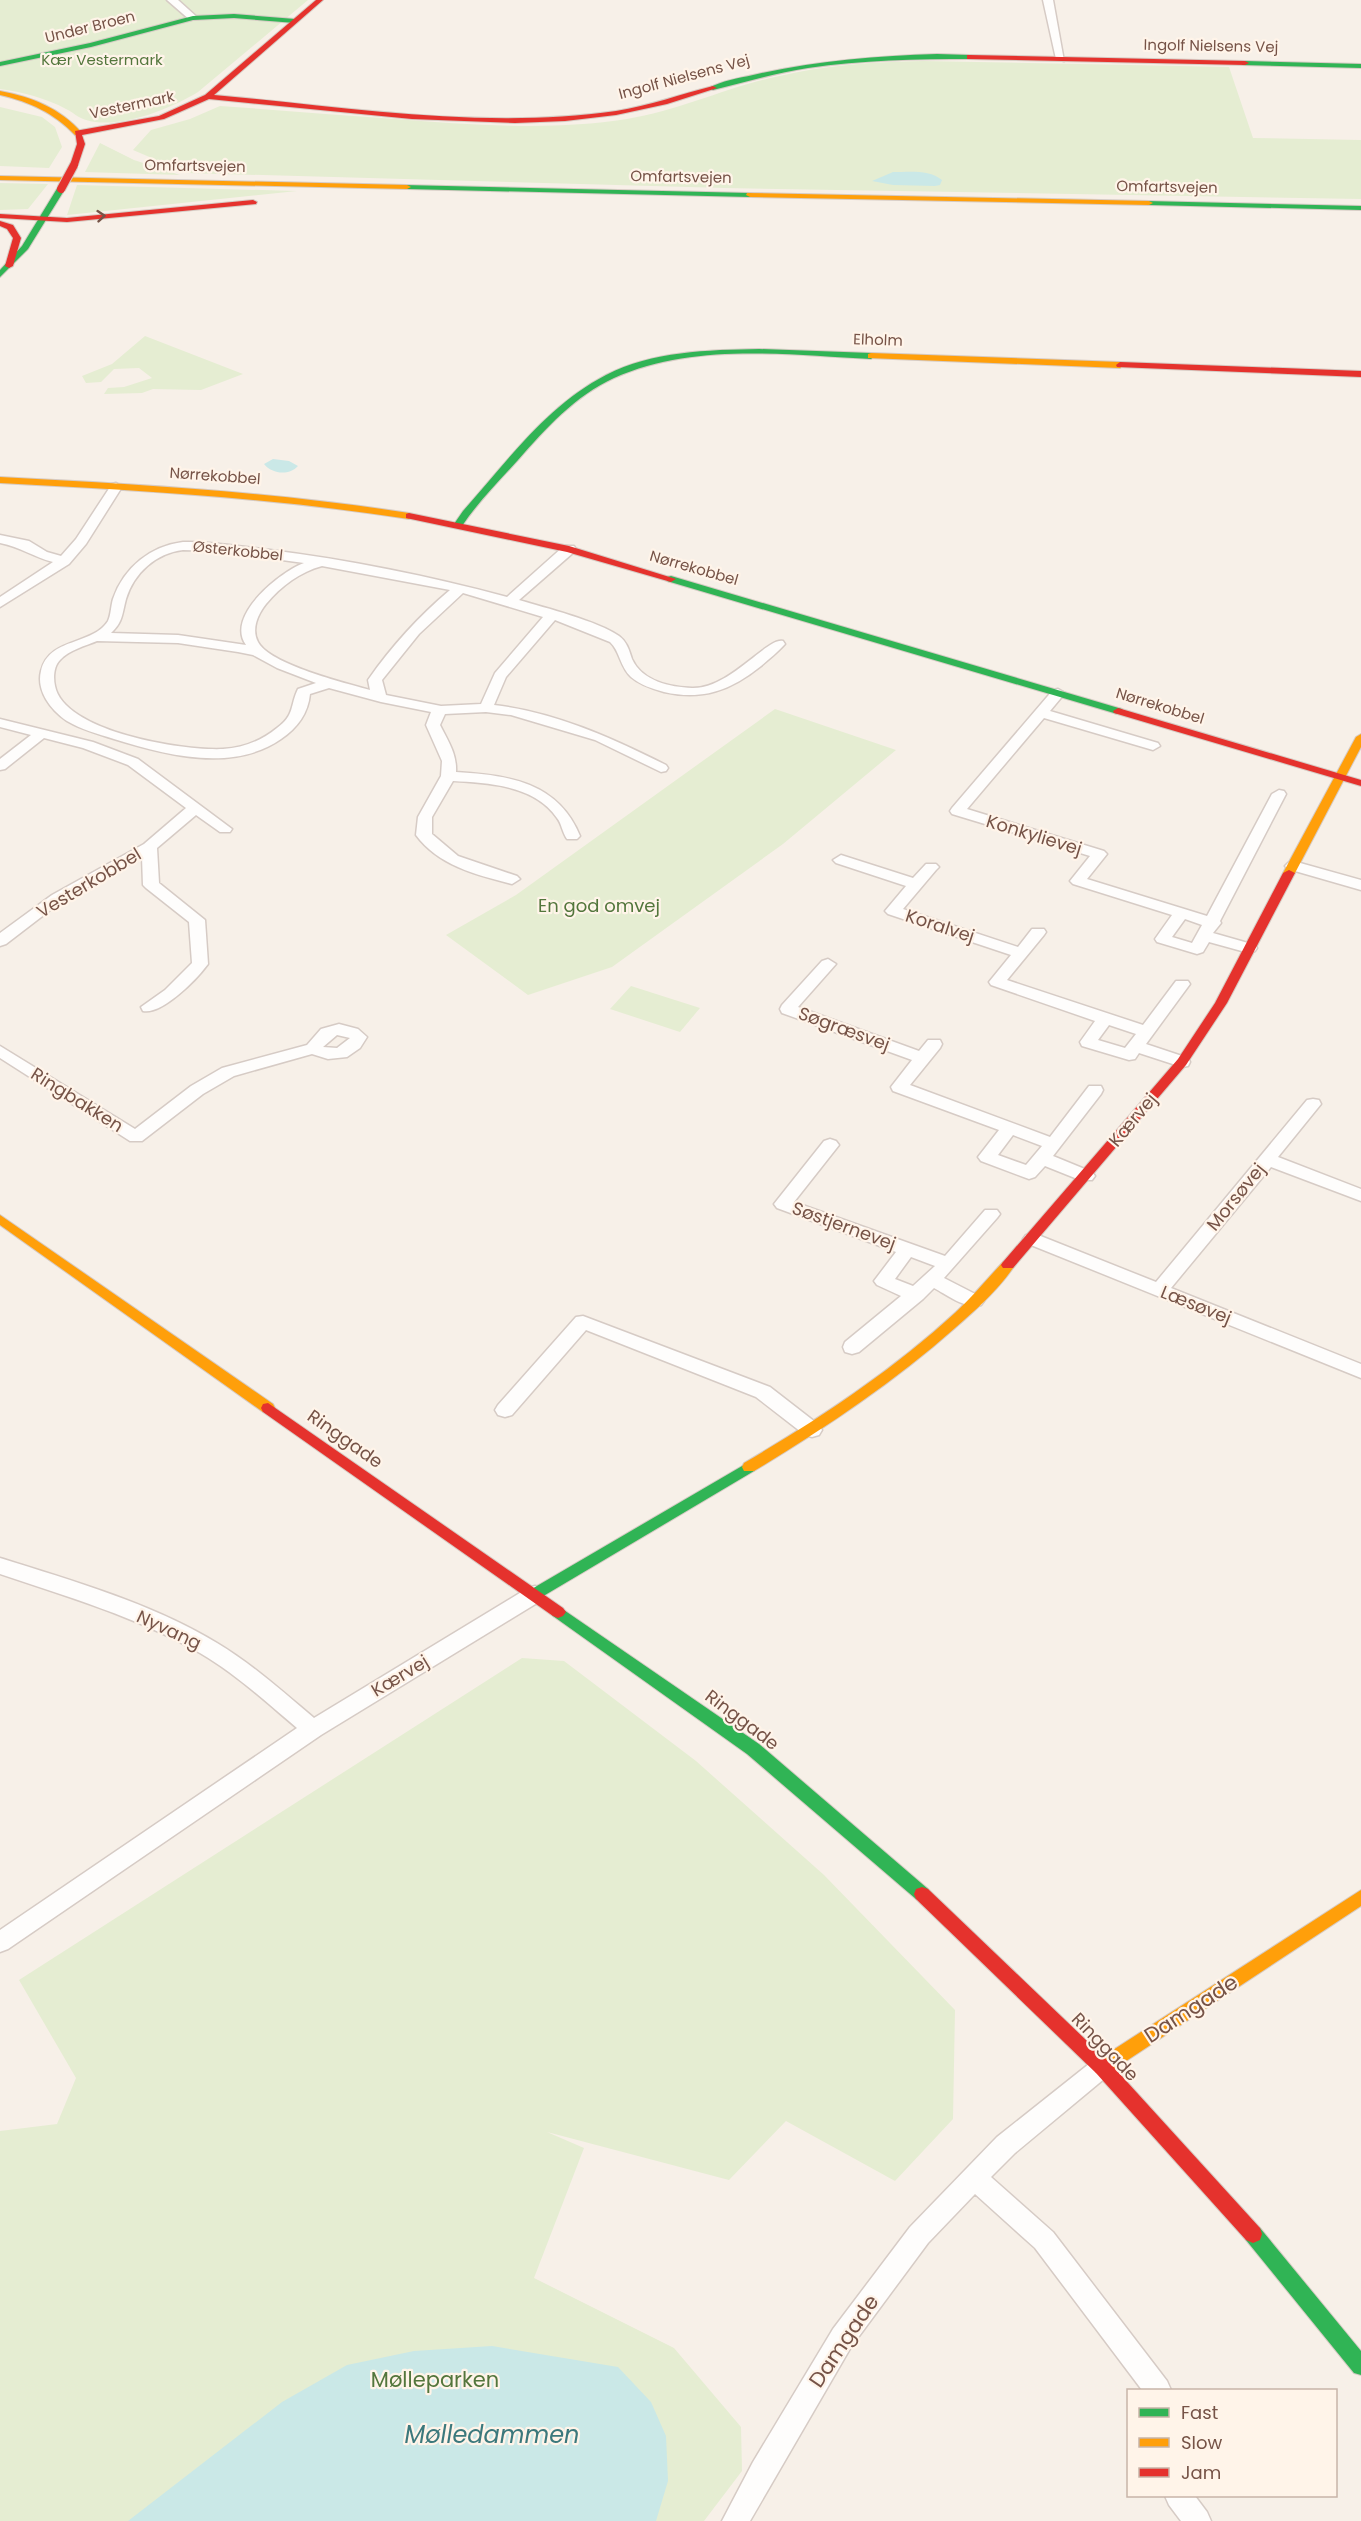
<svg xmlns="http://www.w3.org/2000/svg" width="1361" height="2521" font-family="Poppins,sans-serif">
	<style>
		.green { fill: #e5edd2 }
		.water { fill: #cae8e7 }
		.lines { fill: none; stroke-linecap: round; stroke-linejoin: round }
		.street-casing { stroke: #d6cbc5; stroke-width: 3 }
		.fast-casing { stroke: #d6cbc4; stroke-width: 2 }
		.slow-casing { stroke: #d6cbc4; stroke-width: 2 }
		.jam-casing { stroke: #d6cbc4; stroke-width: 2 }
		.street { fill: #fefdfc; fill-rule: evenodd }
		.fast { fill: #30b455; fill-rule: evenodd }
		.slow { fill: #ff9f0a; fill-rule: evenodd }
		.jam { fill: #e5322d; fill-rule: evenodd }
		.jam-bridge-casing { stroke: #d6cbc4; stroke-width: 10; stroke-linecap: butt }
		.jam-bridge { stroke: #e5322d; stroke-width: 8 }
		.oneway { stroke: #765347 }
		.labels { text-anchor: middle; stroke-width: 4.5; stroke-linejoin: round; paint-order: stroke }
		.far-street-label { font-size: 15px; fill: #765347; stroke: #fff4e9 }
		.far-park-label { font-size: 15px; fill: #53763c; stroke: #fff4e9 }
		.street-label { font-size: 18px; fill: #765347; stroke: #fff4e9 }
		.park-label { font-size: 18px; fill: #53763c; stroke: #fff4e9 }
		.near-street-label { font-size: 21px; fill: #765347; stroke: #fff4e9 }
		.near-park-label { font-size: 21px; fill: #53763c; stroke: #fff4e9 }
		.near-water-label { font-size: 24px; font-style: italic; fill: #3b787c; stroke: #fff4e9 }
	</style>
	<rect width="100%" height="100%" fill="#f7f0e8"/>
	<path class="green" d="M0,0h308l-110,92c-28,17 -79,38 -112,28 -8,-2 -13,-8 -20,-11 -20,-11 -44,-17 -66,-20z
		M923,61l306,6 24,71 108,2v59l-637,-11 -537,-15 -54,-23 18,-20 39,-11 30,-13c59,4 118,9 176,13 76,6 155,12 231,0 51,-8 98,-31 148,-42 49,-12 98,-15 148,-16z
		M0,107l42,10 13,10 7,20 -13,21 -49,-2z
		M100,143l34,17 46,15 -95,-3z
		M0,183l48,1 -20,25 -28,1z
		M77,185l220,6 -230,24z
		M145,336l98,38 -42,16 -48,-1 -11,4 -38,1 4,-6 16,-1 28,-9 -13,-10 -25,1 -13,13 -15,1 -4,-7 30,-12z
		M775,709l121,41 -113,94 -171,123 -84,28 -82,-60 70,-40z
		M631,986l69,22 -20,24 -70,-23z
		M522,1658l42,3 132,100 128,114 131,135 -2,109 -58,62 -109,-60 -57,59 -182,-48 37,16 -50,130 140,70 67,79 1,44 -38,50h-704v-390l57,-7 19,-46 -57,-98z"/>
	<path class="water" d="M893,172c16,0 36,-3 49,8l-2,5 -5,1 -42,-1 -21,-4z
		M273,459l16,2 9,5c-9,10 -26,8 -34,-2z
		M492,2346l126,21 33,35 15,34 2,45 -12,40h-528l154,-119 65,-37 67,-14z"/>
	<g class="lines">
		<defs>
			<path id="street" d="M167,0h11l20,18 -8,2z
				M1043,0h10l11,61 -8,-2z
				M116,483l6,4 -36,57 -17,20 -69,43v-10l53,-35c-20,-5 -32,-15 -53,-19v-8l29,6 18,11 14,4 15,-17 36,-55z
				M183,542c29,-1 58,5 87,8 80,10 159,26 237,47l57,-51h10l2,3 -2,3 -55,48c26,8 79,21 100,36 8,6 10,14 13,23 10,22 38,28 60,29 38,1 75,-51 91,-47l2,3c-7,8 -16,15 -24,22 -30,24 -58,35 -97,26 -11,-3 -24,-7 -33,-15 -11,-10 -11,-26 -21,-35l-55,-22 -49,57 -12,28c61,7 118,33 172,60l2,3 -2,3 -5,1 -66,-32 -84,-25 -25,-3 -41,2 -5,11c8,16 17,29 16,47 52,3 102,10 124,64l-3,3h-10c-5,-7 -5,-15 -10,-21 -22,-33 -69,-35 -104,-37l-21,36v17l26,22 59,20 3,3 -8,5c-35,-9 -73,-18 -96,-49l2,-18 23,-41 1,-15 -16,-36 5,-13 -50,-10 -52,-14 -19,6c-2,20 -13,34 -29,45 -49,34 -115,16 -167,0 -16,-5 -34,-10 -47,-18 -16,-11 -31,-30 -26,-50 8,-34 51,-25 67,-50 3,-6 3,-16 5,-22 11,-32 38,-53 70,-57zM183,550l33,1 88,12c-24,9 -79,53 -58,82l-68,-10 -67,-2c12,-11 11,-19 15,-34 8,-26 30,-46 57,-49zM322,566l128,24c-31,26 -59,57 -82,90l2,10c-25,-7 -101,-26 -112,-48 -7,-13 0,-28 8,-38 15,-18 34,-32 56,-38zM463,593l80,24 -48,56 -14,31 -40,2 -55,-11 -4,-15 37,-46zM97,641l81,2 60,9 15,3 24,13 39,15 -18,6c-8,16 -3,26 -21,39 -16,13 -34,20 -54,21 -40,2 -159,-17 -168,-63 -2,-9 -1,-20 5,-26 9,-10 25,-14 37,-19z
				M1058,689l7,4 -15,18 108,32 2,3 -7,4 -109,-32 -77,91 137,42 3,3 -20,25 120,37 65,-122 7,-4 5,1 2,3 -66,127 1,2 -8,10 42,12 2,3 -2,3 -6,2 -40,-11 -6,10 -6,2 -40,-12 -2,-3 17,-24 -99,-31 -3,-3 20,-25 -138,-42 -2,-3 2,-3 101,-118zM1185,919l17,6 -10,18 -20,-6z
				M0,719l93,23 45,17 94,70 -2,3h-10l-24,-17 -39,33 2,35 46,37 3,44c-11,15 -46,51 -65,47l-2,-4 24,-17 27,-27 -3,-41 -43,-34 -3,-3 -1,-28 -80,44 -56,43 -6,2v-13l52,-38 92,-51 42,-36 -58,-43 -45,-17 -39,-10 -39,31 -5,1v-11l31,-24 -31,-8z
				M841,855l72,23 13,-14h10l3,3 -3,3 -33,39 115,38 14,-18h12l2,3 -2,3 -37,45 136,45 33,-44h12l2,3 -44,60 42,14 2,4 -2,4 -6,1 -43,-14 -4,6 -6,1 -47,-14 -2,-4 15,-21 -104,-36 -2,-3 22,-27 -123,-41 -3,-3 21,-25 -70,-23 -3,-3zM1109,1025l27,9 -11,14 -27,-8z
				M1293,861l68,19v10l-73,-21 -3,-3 3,-3z
				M828,959l8,5 -38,43 121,44 9,-11h12l2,4 -2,4 -30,37 140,52 39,-51h12l2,4 -2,4 -48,62 39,16 3,4 -3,4h-12l-35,-14 -10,11 -6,2 -48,-18 -3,-4 21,-27 -106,-39 -2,-4 21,-27 -130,-47 -2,-4 2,-4 40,-44zM1013,1135l29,11 -16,19 -28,-10z
				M339,1024l19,5 9,8 -7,11 -13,9 -19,2 -16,-5 -78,22 -31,18 -61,47h-12l-130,-83v-12l135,83 56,-43 31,-18 85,-23 14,-16zM337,1035l13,3 -13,10 -14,-1z
				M1313,1099l6,1 2,4 -43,53 83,32v12l-90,-34 -100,121 190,76v14l-335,-135 -3,-4 3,-4h12l118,47 151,-182z
				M830,1139l6,2 3,4 -45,57 151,54 40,-46h12l3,4 -3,4 -53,60 37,19 3,4 -3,4c-14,5 -34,-10 -47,-17l-11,11 -64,53 -7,2 -7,-2 -2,-5 2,-5 56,-46 -24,-11 -3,-4 22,-29 -119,-44 -3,-4 50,-63zM911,1257l24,9 -22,20 -18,-7z
				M583,1316l187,71 49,38 3,5 -3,5 -7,2 -7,-2 -49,-38 -170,-67 -74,85 -7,2 -7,-2 -3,-5 3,-5 78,-88z
				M0,1558c73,23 151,45 217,85 35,21 65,48 97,75l214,-130 7,-2 7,2 3,6 -3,6 -221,135 -313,214 -8,3v-22l297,-202c-31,-26 -61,-54 -97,-75 -63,-36 -132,-56 -200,-79z
				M1102,2056l8,4 4,7 -4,7 -95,79 -24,24 62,55 114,149 4,9h-29l-107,-142 -60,-54 -47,49 -77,104 -101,174h-28l31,-59 80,-133 77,-102 87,-90 97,-77z
				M1165,2496h30l12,16 4,9h-30l-12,-16z"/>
			<path id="fast" d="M234,14l61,5 3,2 -3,2 -61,-5 -41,2 -102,27 -91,19v-4l90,-19 103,-27z
				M937,54l33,1 4,2 -4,2c-54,0 -108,1 -162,9 -32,5 -63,14 -95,22l-4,-2c12,-7 30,-10 44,-13 61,-14 122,-19 184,-21z
				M1245,61l116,3v4l-119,-3v-4z
				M404,185l346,8 4,2 -4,2 -343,-8 -4,-2z
				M58,187l7,2 -37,60 -28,28v-7l22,-24z
				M1146,201l215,5v4l-212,-5 -4,-2z
				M759,349l112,4 4,3 -4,3c-84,-4 -177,-17 -257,19 -38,17 -69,51 -96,82 -19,21 -40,42 -56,66l-8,-2 9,-13c43,-48 83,-105 143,-136 46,-24 102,-25 153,-26z
				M671,576l451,133 1,2 -5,3 -4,-1 -447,-132v-4z
				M749,1462l5,1 2,4 -2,4 -214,127 -5,2 -5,-2 -3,-4 3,-4z
				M558,1606l201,138 169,145 2,5 -2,5 -6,2 -6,-2 -169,-145 -194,-138 -3,-4 3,-4z
				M1253,2225l7,3 101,123v24l-7,-2 -108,-133 -2,-6 2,-6z"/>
			<path id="slow" d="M0,91c32,6 60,17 82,42l-7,2c-21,-22 -45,-33 -75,-40z
				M0,176l407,9 4,2 -4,2 -407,-9z
				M747,193l402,8 4,2 -4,2 -399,-8 -4,-2z
				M871,353l249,9 4,3 -4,3 -252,-10v-4z
				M0,477c137,7 273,15 409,36l5,3 -5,3c-136,-21 -272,-29 -409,-36z
				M1361,734v13l-66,126 -2,2h-8l-2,-2 73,-136z
				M0,1215l273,189 2,4 -2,4h-10l-263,-187z
				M1008,1260l7,5c-15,23 -39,45 -60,63 -62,55 -130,100 -201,143h-10l-2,-4 2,-4c75,-44 148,-92 212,-151 17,-16 32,-34 47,-50z
				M1361,1890v16l-253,167 -6,2 -6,-2 -3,-6 3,-6z"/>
			<path id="jam" d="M316,0h7l-109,95c134,12 268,35 402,16 33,-5 65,-17 97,-25l4,2 -50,16 -51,11 -51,6 -50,2 -103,-4 -203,-20 -45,20 -82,16 3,9 -7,21 -4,2 -4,-2 7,-21 -2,-13 84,-15 46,-21z
				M970,55l275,6 4,2 -4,2 -278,-6v-4z
				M253,200l4,2 -1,2 -189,18 -67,-4v-4l67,4z
				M0,221l13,4 8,13 -8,28 -4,2 -4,-2 8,-28 -6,-9 -7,-3z
				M1120,362l241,9v6l-244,-10 -1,-2z
				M409,513l160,33 107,33 -5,3 -104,-30 -161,-34v-4z
				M1118,708l243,72v6l-247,-73 -1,-2z
				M1289,870l6,3 -68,130 -41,62 -173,203h-10l-2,-3 2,-3 175,-203 37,-56 68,-130z
				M268,1403l295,205 3,4 -3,4 -5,2 -5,-2 -290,-204 -2,-4 2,-4z
				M922,1887l6,2 180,172 152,167 2,6 -2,6 -7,3 -7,-3 -150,-167 -180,-174 -2,-5 2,-5z"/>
		</defs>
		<use href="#street" class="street-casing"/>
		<use href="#fast" class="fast-casing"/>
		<use href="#slow" class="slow-casing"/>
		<use href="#jam" class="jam-casing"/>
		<use href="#street" class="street"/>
		<use href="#fast" class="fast"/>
		<use href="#slow" class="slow"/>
		<use href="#jam" class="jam"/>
		<defs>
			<path id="jam-bridge" d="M61,189l13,-24"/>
		</defs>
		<use href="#jam-bridge" class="jam-bridge-casing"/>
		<use href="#jam-bridge" class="jam-bridge"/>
	</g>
	<defs><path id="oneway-chevron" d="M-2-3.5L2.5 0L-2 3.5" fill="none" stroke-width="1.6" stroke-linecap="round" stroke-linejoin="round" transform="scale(1.5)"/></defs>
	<use class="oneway" href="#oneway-chevron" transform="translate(101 216) rotate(-5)"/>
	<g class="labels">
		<g class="far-street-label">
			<text transform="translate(90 27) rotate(-14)" y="5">Under Broen</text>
			<text transform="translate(1211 46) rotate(1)" y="5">Ingolf Nielsens Vej</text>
			<text transform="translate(684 77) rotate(-15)" y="5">Ingolf Nielsens Vej</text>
			<text transform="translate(132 105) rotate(-12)" y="5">Vestermark</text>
			<text transform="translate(195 166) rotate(1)" y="5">Omfartsvejen</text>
			<text transform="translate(681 177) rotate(1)" y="5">Omfartsvejen</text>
			<text transform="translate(1167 187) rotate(1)" y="5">Omfartsvejen</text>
			<text transform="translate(878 340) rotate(2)" y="5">Elholm</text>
			<text transform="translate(215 476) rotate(4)" y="5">Nørrekobbel</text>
			<text transform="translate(238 551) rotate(6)" y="5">Østerkobbel</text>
			<text transform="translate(694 568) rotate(16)" y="5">Nørrekobbel</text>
			<text transform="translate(1160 706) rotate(17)" y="5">Nørrekobbel</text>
		</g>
		<g class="far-park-label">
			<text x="102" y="65">Kær Vestermark</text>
		</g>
		<g class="street-label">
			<text transform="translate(1034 835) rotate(17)" y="6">Konkylievej</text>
			<text transform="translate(89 883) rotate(-31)" y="6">Vesterkobbel</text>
			<text transform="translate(940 926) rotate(18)" y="6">Koralvej</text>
			<text transform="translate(844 1029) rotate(20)" y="6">Søgræsvej</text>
			<text transform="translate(77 1100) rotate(32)" y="6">Ringbakken</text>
			<text transform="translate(1133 1120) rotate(-50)" y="6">Kærvej</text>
			<text transform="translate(1236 1197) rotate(-51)" y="6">Morsøvej</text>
			<text transform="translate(844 1226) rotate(20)" y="6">Søstjernevej</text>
			<text transform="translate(1196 1305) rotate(22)" y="6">Læsøvej</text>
			<text transform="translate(345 1439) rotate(35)" y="6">Ringgade</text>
			<text transform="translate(169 1630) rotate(25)" y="6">Nyvang</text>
			<text transform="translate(400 1676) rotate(-31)" y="6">Kærvej</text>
			<text transform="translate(742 1720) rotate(37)" y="6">Ringgade</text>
			<text transform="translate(1105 2047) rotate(46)" y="6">Ringgade</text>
		</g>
		<g class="park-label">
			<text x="599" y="912">En god omvej</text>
		</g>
		<g class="near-street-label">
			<text transform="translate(1191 2009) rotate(-33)" y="7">Damgade</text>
			<text transform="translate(844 2341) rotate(-56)" y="7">Damgade</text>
		</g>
		<g class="near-park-label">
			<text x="435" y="2387">Mølleparken</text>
		</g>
		<g class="near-water-label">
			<text x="492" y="2443">Mølledammen</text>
		</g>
	</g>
	<rect x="1127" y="2389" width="210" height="108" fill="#fff4e9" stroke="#c8b4a8" stroke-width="1.5"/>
	<rect x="1139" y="2408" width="30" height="9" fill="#30b455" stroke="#c8b4a8" stroke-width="1.5"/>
	<text x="1181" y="2419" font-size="18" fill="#765347">Fast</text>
	<rect x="1139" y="2438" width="30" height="9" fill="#ff9f0a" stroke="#c8b4a8" stroke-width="1.5"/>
	<text x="1181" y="2449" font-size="18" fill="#765347">Slow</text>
	<rect x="1139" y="2468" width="30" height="9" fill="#e5322d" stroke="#c8b4a8" stroke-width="1.5"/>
	<text x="1181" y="2479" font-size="18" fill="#765347">Jam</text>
</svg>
